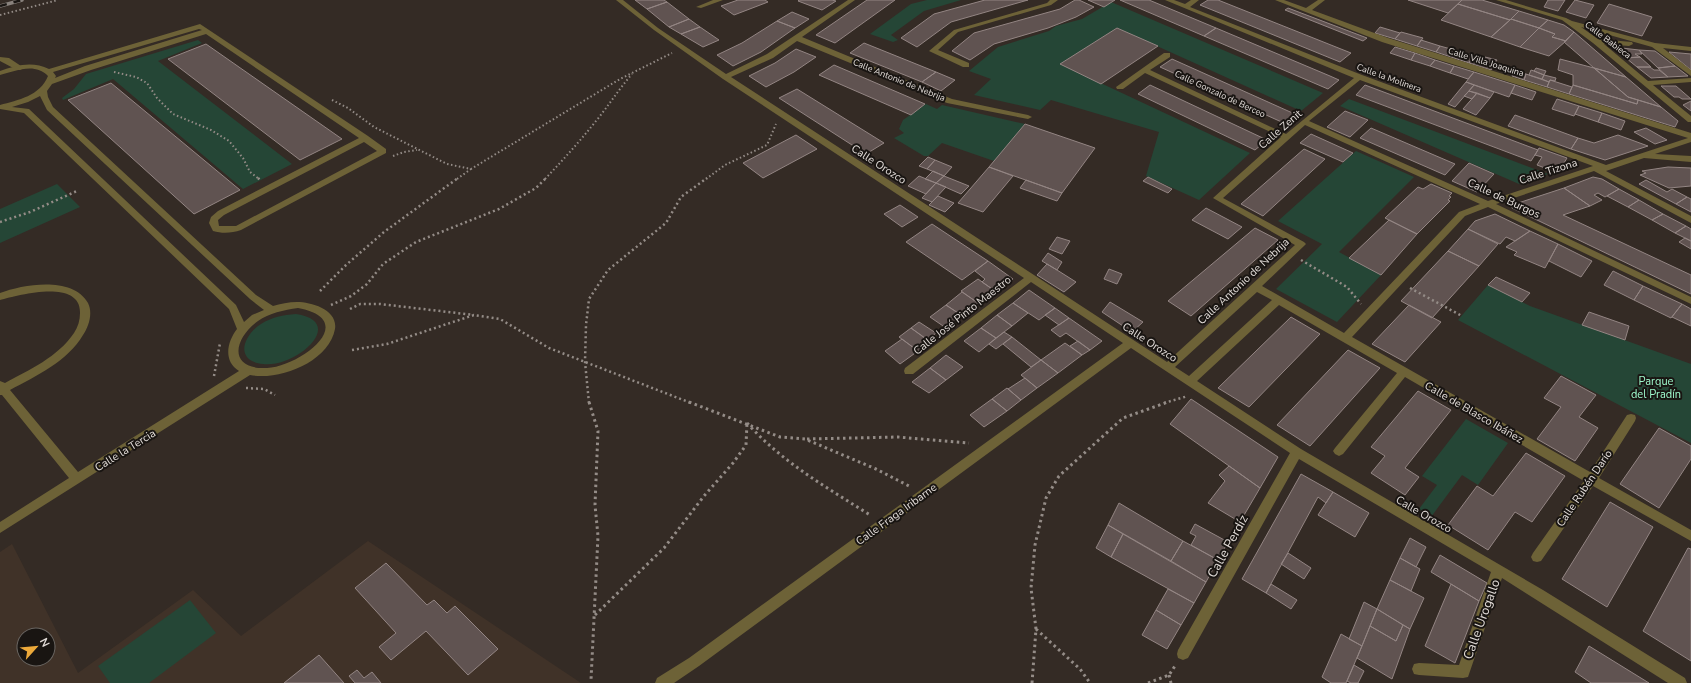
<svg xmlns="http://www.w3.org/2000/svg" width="1691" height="683" font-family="'Nunito Sans',sans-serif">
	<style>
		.built { fill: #403228; fill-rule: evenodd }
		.green { fill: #254636 }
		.building { fill: #605351; stroke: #938583 }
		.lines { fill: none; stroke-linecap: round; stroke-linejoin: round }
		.path-far2 { stroke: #948c87; stroke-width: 2; stroke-dasharray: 1.5 2.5; stroke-linecap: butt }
		.path-far1 { stroke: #948c87; stroke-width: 2.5; stroke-dasharray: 2 3; stroke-linecap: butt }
		.path { stroke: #948c87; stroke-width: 3; stroke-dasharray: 2.5 3.5; stroke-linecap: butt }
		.lane { fill: #6d6237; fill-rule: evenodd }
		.street { fill: #6d6237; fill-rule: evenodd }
		.rail-casing { stroke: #89827d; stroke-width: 3.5 }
		.rail { stroke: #191512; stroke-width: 2.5; stroke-dasharray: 7; stroke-linecap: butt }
		.labels { text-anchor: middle; stroke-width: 4; stroke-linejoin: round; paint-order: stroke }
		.far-street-label { font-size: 9px; fill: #e2dcd8; stroke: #191512 }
		.street-label { font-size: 11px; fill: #e2dcd8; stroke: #191512 }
		.park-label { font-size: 11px; fill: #9ef9cc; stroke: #191512 }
		.near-street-label { font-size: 13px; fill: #e2dcd8; stroke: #191512 }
	</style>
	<rect width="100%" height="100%" fill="#342b25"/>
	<path class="built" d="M368,541l213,142h-581v-131l12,-8 66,129 115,-83 48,46zM24,635h24v24h-24z"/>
	<path class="green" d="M927,0h34l-37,11 -33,24 7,5 -5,2 -23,-8 41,-30z
		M1111,2l212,91 -22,18 -184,-83 -57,36 190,89 -51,47 -53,-24 13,-44 -108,-32 -11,10 -66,-15 17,-16 -22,-8 29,-24 51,-16 7,-5 26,-7z
		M198,40l4,3 -44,18 134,103 -49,25 -130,-110 -50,21 -1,-2 12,-9 12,-15z
		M1349,99l199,75 -29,10 -179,-78z
		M926,104l11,5 5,-4 83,19 -31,37 -52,-18 -14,13h-4l-30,-18 10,-5 -5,-4 4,-9z
		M1356,151l58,26 -75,75 42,23 -44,47 -61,-33 46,-45 -44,-23z
		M57,184l23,23 -80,36v-34z
		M1488,285l42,21 161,58v79l-233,-123z
		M296,314c52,8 0,54 -33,50 -29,-3 -20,-29 -2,-40 11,-7 22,-9 35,-10z
		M1466,419l42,24 -30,42 -16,-10 -31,42 -12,-8 18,-24 -15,-9z
		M190,600l26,33 -67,50h-39l-12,-17z"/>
	<path class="building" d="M635,0h29l3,2 -20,7z
		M738,0h27l3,2 -34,13 -13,-9z
		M799,0h33l4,1 -14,9 -24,-9z
		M867,0h28l-60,43 -19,-8z
		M985,0h43l-77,22 -34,25 -16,-9 33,-24z
		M1075,0h4l15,7 -18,10 -28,11 -54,16 -24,16 -18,-9 22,-18 86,-24z
		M1088,0h27l-11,7z
		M1120,0h29l67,28 -12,8z
		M1208,0h10l133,53 -11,9 -140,-57z
		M1408,0h54l-14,13z
		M1462,0h20l37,11 -9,9 -52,-16z
		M1548,0h17l-7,11 -14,-4z
		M1575,0l19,5 -8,13 -20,-6z
		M667,2l22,17 -20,8 -22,-18z
		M1458,4l52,16 -19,17 -50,-17z
		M1609,4l43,13 -10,19 -45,-13z
		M1288,8l79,30 -4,3 -78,-31z
		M1519,11l29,9 -9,8 -28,-9z
		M792,12l17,7 -14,9 -18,-7z
		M689,19l11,8 -19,7 -12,-7z
		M1511,19l28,9 -19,19 -29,-10z
		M1548,20l16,5 10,7 -8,9 -14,-4 3,-3 -16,-6z
		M777,21l18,7 -34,24 -28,14 -16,-11 25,-12z
		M700,27l19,13 -16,7 -22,-13z
		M1380,27l20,6 -5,6 -20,-6z
		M1117,28l41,18 -57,38 -41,-20z
		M1216,28l114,48 9,4 -11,9 -124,-53z
		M1539,28l16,6 -3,3 14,4 -17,15 -29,-9z
		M1401,32l22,6 -6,8 -22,-7z
		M1574,32l52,45 -32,-9 -30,-26z
		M1421,40l19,6 -4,6 -19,-6z
		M864,43l72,29 -14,10 -72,-29z
		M206,44l136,95 -42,21 -132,-101z
		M1440,46l18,5 -4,7 -18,-6z
		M1395,47l20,6 -4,7 -21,-7z
		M1613,47l26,3 3,4h-7l5,3 -14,1z
		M796,49l20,8 -22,15 -28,15 -17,-11 26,-13z
		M1639,50l16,1 20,15 -17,2z
		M1458,51l15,5 -4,7 -15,-5z
		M1669,52l22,2v16z
		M1415,53l20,7 -5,6 -19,-6z
		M1473,56l11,3 1,-2 12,3 -6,10 -22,-7z
		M1640,57l11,10h-14l-11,-9z
		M1172,59l125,56 -11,9 -126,-57z
		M1560,59l34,9 34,29 10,3 -1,4 -64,-19v-10l-15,-5z
		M1435,60l19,6 -4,7 -20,-7z
		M834,65l91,39 -14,11 -92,-40z
		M1454,66l20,6 -6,7 -18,-6z
		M1675,66l13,10 -20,1 -10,-9z
		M1637,67h13l4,3h5l9,7 -17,1z
		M1536,68l10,3 -2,4 -10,-4z
		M1594,68l32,9 35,30 -33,-10z
		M1531,70l3,1 10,4 -2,4 -13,-4z
		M1515,71l11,3 -2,6 -12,-4z
		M936,72l19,8 -14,11 -19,-9z
		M1474,72l41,13 -6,12 -43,-15z
		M1526,74l23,8 -2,5 -23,-7z
		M1544,75l12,3 -1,3 -5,-1 -1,2 -7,-3z
		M1550,80l22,7 -3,7 -22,-7z
		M1466,82l8,3 -19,22 -7,-3z
		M111,83l129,107 -46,24 -126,-114z
		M1150,85l117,55 -12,10 -117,-56z
		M1365,85l173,65 -7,11 -175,-66z
		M1474,85l20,7 -4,6 -21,-7z
		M1515,85l21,7 -4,8 -21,-7z
		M1573,85l64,19 1,-4 23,7 17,14 -3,6 -106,-33z
		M1661,86h15l15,13h-9l-3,-2h-5z
		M797,89l87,54 -18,11 -87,-56z
		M1469,91l8,2 -5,6 -8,-3z
		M1477,93l13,5 -14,17 -13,-6z
		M1557,99l22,7 -5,10 -22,-7z
		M1691,101v10l-8,-6z
		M1579,106l23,7 -4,9 -23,-8z
		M1345,111l23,9 -18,17 -23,-10z
		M1602,113l23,8 -4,9 -23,-8z
		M1515,115l63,23 -7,11 -63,-23z
		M1025,124l70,24 -33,45 -73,-26z
		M1371,128l84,36 -10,11 -85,-37z
		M1646,128l21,12 -12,4 -21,-12z
		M1311,134l42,19 -10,9 -43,-19z
		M796,135l21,14 -54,29 -20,-15z
		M1618,135l30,11 -43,14 -34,-11 7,-11 16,5z
		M1539,148l28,10 -9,15 -21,-8 5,-8 -7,-2z
		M1304,149l21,10 -62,57 -22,-12z
		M928,157l7,3 -8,9 -8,-3z
		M935,160l17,7 -8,9 -17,-7z
		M1469,163l25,11 -17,18 -25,-11z
		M989,167l24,9 -30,36 -25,-9z
		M1668,167l23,1v18l-22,2 -29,-13 6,-2 -4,-2z
		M933,171l11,5 -8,7 -11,-4z
		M919,176l17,7 -10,11 -18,-8z
		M944,176l25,10 -8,8 -25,-11z
		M1148,177l24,12 -4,4 -25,-12z
		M1593,177l9,2 17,10 -14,8 -7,-4 -4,2 8,5 -12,6 -26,-18z
		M1026,180l36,13 -5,8 -37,-13z
		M1646,180l21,12 5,-3 15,8 -11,7 -37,-20z
		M936,183l10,4 -14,15 -10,-4z
		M1431,184l21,9 -3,3 2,1 -3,3 2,1 -33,33 -32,-16 33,-31 5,2z
		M1564,188l26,18 -27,9 128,60v19l-179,-86v-3z
		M1619,189l20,11 -11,7 -21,-11z
		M938,196l16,7 -9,9 -16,-7z
		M1687,197l4,2v13l-15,-8z
		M1639,200l24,14 -11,6 -24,-13z
		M900,205l18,12 -16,10 -18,-13z
		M1206,208l36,19 -14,12 -36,-19z
		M1495,214l35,17 -15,10 -9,-4 -6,7 -32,-15 7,-8z
		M1663,214l23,12 -11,7 -23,-13z
		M1389,220l28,14 -36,41 -32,-17z
		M932,224l56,37 -26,19 -56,-38z
		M1686,226l5,3v12l-16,-8z
		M1255,228l23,12 -87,76 -23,-15z
		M1468,229l30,15 -19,22 -31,-15z
		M1530,231l28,13 -13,24 -31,-13 3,-3 -11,-5z
		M1057,237l13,4 -8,13 -13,-5z
		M1685,238l6,3v8l-12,-7z
		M1558,244l34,17 -11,16 -32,-16z
		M1448,251l31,15 -47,52 -31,-17z
		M1048,253l14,9 -5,8 -15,-9z
		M988,261l25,18 -18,12 -13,-9 3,-3 -10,-8z
		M1047,264l10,6 19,12 -12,10 -27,-17z
		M1109,269l13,5 -5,10 -13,-5z
		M1613,271l30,15 -9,14 -30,-15z
		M1496,277l34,16 -8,9 -34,-17z
		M978,279l17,12 -17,12 -17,-12z
		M1643,286l39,18 -11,14 -37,-18z
		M1029,290l26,18 -16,12 -26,-17z
		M962,292l16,11 -17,12 -15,-10z
		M1110,302l33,20 -11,10 -30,-20z
		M1013,303l15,10 -16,13 -15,-11z
		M1682,304l9,5v17l-19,-9z
		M946,305l15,10 -15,13 -16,-11z
		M1409,305l32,17 -36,40 -33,-18z
		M1055,308l14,10 -10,7 -14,-10z
		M1589,312l40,14 -4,14 -43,-15z
		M997,315l15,11 -16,12 -15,-10z
		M1291,317l29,17 -71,73 -31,-19z
		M1069,318l33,23 -12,9 -24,-17 -6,4 -9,-7z
		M919,322l17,11 -8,7 -17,-12z
		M911,328l19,14 -12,9 -19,-14z
		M981,328l15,10 -17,14 -15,-11z
		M1004,332l8,5 -16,12 -7,-5z
		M1012,337l29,23 -10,7 -28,-23z
		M902,339l16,12 -18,13 -15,-13z
		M1078,341l12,9 -8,5 -12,-9z
		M1065,343l17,12 -24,18 -17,-13z
		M1348,350l32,18 -70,78 -33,-21z
		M946,355l17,12 -17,13 -16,-12z
		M1041,360l17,13 -21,15 -16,-13z
		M930,368l16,12 -17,13 -17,-11z
		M1561,376l35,19 -17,22 19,11 -23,33 -38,-22 24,-32 -17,-9z
		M1025,378l12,10 -16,12 -13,-11z
		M1007,388l14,12 -14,11 -15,-12z
		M1418,391l33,19 -46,58 14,9 -14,18 -34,-22 14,-17 -14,-9z
		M992,399l15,12 -23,16 -14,-12z
		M1191,399l87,58 -18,31 -90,-64z
		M1659,428l32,18v13l-32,49 -39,-24z
		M1526,453l39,23 -33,46 -17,-10 -27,38 -40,-25 29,-39 16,10z
		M1229,466l31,22 -20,34 -32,-19 17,-22 -6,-6z
		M1301,474l32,18 -7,11 -8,-6 -52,96 -24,-14z
		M1333,492l36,21 -14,24 -37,-22z
		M1610,502l43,25 -46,80 -45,-28z
		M1119,503l64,38 -12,20 -63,-36z
		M1195,524l33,18 -10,18 -27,-15 5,-9 -6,-3z
		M1108,525l15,9 -12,23 -15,-9z
		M1123,534l83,48 -12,21 -83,-46z
		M1410,538l16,9 -10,20 -16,-9z
		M1183,541l35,19 -12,22 -35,-21z
		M1688,548l3,1v112l-48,-30z
		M1288,553l23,15 -7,11 -23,-15z
		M1440,555l47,28 -8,18 -48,-29z
		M1400,558l20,11 -9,22 -21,-11z
		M386,563l41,42 7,-5 13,13 8,-7 43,43 -30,26 -42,-44 -35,29 -12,-13 17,-14 -41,-45z
		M1390,580l34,18 -14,31 -33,-20z
		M1271,584l26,16 -6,9 -25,-16z
		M1451,584l28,17 -24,62 -30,-17z
		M1168,589l26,14 -13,22 -25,-15z
		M1364,602l13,7 -15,37 -13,-7z
		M1377,609l26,16 -7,16 -26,-15z
		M1156,610l25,15 -14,24 -25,-14z
		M1403,625l7,4 -18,50 -35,-21 13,-32 26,15z
		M1341,634l21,12 -16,37h-15l-9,-6z
		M1589,646l60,37h-58l-16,-11z
		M319,655l25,28h-60z
		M1354,665l10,6 -6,12h-7l-4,-2z
		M357,670l7,8 8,-6 9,11h-26l-6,-7z"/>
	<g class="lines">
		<path class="path-far2" d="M0,15l58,-15
			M114,72l22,5 11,6 10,15 16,16 38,16 18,11 14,17 7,14 9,7
			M332,100l16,8 26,19 73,37 24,5 149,-90 52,-26
			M393,156l11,-4 13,-2
			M457,179l14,-10
			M545,179c18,-19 35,-38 51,-58 13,-16 23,-32 36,-47
			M706,179l19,-14 42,-20 9,-21"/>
		<path class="path-far1" d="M258,178l2,2
			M0,222l30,-10 47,-21
			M1301,260l46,27 14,17
			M1410,288l52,28
			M320,291l26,-26 38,-33 74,-54
			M331,305l20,-9 16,-12 16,-20 33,-22 83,-33 37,-21 10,-10
			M350,309l10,-5h20l94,11
			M352,350l35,-6 87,-29 26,4 49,29 142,55
			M214,376l6,-33
			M246,388l18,1 11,6
			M589,403l-4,-41 1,-37 3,-26 19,-29 58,-47 15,-26 26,-19
			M1164,403l24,-7"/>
		<path class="path" d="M589,402l9,29 -3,74 3,31 -7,144
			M689,402l91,35 25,2 71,30 33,17
			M747,423c35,39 79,64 123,92
			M807,439l91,-2 71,6
			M595,615l69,-67 40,-52 29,-33 13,-18 1,-22
			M1036,629l44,40 10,14
			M1169,675l2,8
			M1032,683l4,-54 -5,-41 4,-43 11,-47 13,-22 64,-58 45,-16
			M1148,683l21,-8 6,-9"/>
		<path class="lane" d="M0,57l9,1 15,10 -4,2h-3l-17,-9z"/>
		<path class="street" d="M616,0h7l35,28 68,46 41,-20 81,-54h7l-53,37 150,62 76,16 4,2 -4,2 -81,-16 -150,-62 -24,17 -42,19 436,285 128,-117 -82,-47 68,-61 -136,-64 -22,16h-6l-1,-2 48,-34h6v4l-20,13 136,64 68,-56 -189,-78h9l11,4 6,-4h8l-9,7 172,68 244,90 82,-27 -306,-96 -107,-42h9l22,8 12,-8h7l-13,10 76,28 303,95v9l-36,12 36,2v6l-47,-4 -38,13 85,45v7l-97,-52 -98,33 195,93v7l-203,-97 -23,9 -113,121 238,135 37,-57 4,-1 4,1 1,3 -1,3 -36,57 92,52v11l-98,-55 -52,75 -4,1 -4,-1 -2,-4 2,-4 51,-72 -179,-104 -62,77 -4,2 -4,-2 -2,-3 2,-3 62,-75 -118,-68 -82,76 104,68 242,141 142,88 2,5h-19l-166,-105 -34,99 -5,1 -44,-3 -5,-1 -2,-5 2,-5 5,-1 40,2 32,-93 -192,-113 -111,199 -5,2 -5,-2 -1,-4 1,-4 112,-197 -159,-105 -432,318 -25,17h-19l2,-5 32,-20 434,-315 -92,-61 -118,92h-8l-1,-3 1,-3 119,-90 -301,-199 -69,-49zM1360,80l233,86 -105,35 -179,-80zM1305,125l175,79 -21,8 -115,121 -82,-47 42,-40 2,-2 -2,-2 -81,-44zM1257,292l15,8 -83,76 -14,-9z
			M713,0h10l-22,8 -5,-1z
			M1050,0h8l-7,5 -93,27 -20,18 31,13v4h-6l-34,-16 25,-21 93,-27z
			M1496,0h10l60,18 6,3 83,22 36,4v4l-28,-3 28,22v6l-39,-29 -71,-20 17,12 34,3 1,2 -4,2 -25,-2 44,37 43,-3v4l-38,3 38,31v6h-3l-95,-79 -31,-23z
			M200,24l168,112 18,13v4l-145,77c-9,3 -18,4 -28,1l-4,-8 2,-6 7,-6 141,-73 -153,-104 -115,36 -39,14 -5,7 1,6 5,10 203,188 17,11c7,-2 16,-4 24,-4 15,0 41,8 38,27 -6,33 -56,52 -85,46l-250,158v-11l69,-44 -67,-83h-2v-14l5,2c24,-13 53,-26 69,-50 4,-6 6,-13 6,-20 1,-35 -62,-18 -80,-13v-7c24,-9 73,-17 88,10 5,10 1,23 -5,32 -15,26 -47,41 -73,55l68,82 161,-101c-16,-10 -12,-29 -2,-42l-8,-20 -205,-196 -24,-4v-4c18,-5 40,-9 48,-29 -13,-14 -33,-5 -48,-1v-4c16,-6 33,-10 49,-2zM199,29l3,1 -117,36 -30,12 1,-2 -3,-4zM40,96l7,14 203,189 14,11 -12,5 -8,7 -8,-17 -207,-196 -17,-2 16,-5zM364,142l13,9 -141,75h-17l-1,-6 6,-5zM298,308c63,12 3,58 -31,60 -39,2 -34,-29 -9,-47 11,-8 26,-11 40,-13z"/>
		<defs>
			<path id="rail" d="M0,6l22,-6"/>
		</defs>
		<use href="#rail" class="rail-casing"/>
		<use href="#rail" class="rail"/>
	</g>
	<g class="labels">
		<g class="far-street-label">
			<text transform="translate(1608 40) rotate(37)" y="3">Calle Babieca</text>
			<text transform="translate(1486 62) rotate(17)" y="3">Calle Villa Joaquina</text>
			<text transform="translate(1389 78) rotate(20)" y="3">Calle la Molinera</text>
			<text transform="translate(899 80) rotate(22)" y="3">Calle Antonio de Nebrija</text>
			<text transform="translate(1220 94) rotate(25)" y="3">Calle Gonzalo de Berceo</text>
		</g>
		<g class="street-label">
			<text transform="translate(1280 129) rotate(-41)" y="4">Calle Zenit</text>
			<text transform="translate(879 164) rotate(33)" y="4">Calle Orozco</text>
			<text transform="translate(1548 171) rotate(-18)" y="4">Calle Tizona</text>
			<text transform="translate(1504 198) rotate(25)" y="4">Calle de Burgos</text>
			<text transform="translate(1243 281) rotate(-43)" y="4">Calle Antonio de Nebrija</text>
			<text transform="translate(962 315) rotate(-38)" y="4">Calle José Pinto Maestro</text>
			<text transform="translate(1150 342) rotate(33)" y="4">Calle Orozco</text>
			<text transform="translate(1474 412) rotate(30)" y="4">Calle de Blasco Ibáñez</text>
			<text transform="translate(125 450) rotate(-32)" y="4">Calle la Tercia</text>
			<text transform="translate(1584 488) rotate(-56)" y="4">Calle Rubén Darío</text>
			<text transform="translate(896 514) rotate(-36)" y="4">Calle Fraga Iribarne</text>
			<text transform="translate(1424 514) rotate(30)" y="4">Calle Orozco</text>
		</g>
		<g class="park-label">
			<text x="1656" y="385">Parque<tspan x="1656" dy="13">del Pradín</tspan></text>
		</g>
		<g class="near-street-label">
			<text transform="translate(1227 546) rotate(-61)" y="5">Calle Perdíz</text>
			<text transform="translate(1481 619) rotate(-70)" y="5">Calle Urogallo</text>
		</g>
	</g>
	<g transform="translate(36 647) rotate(63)"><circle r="19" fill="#191512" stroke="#696561"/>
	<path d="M0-3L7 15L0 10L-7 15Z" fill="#eca93a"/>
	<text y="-6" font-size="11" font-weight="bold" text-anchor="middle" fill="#e2dcd8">N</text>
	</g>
</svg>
